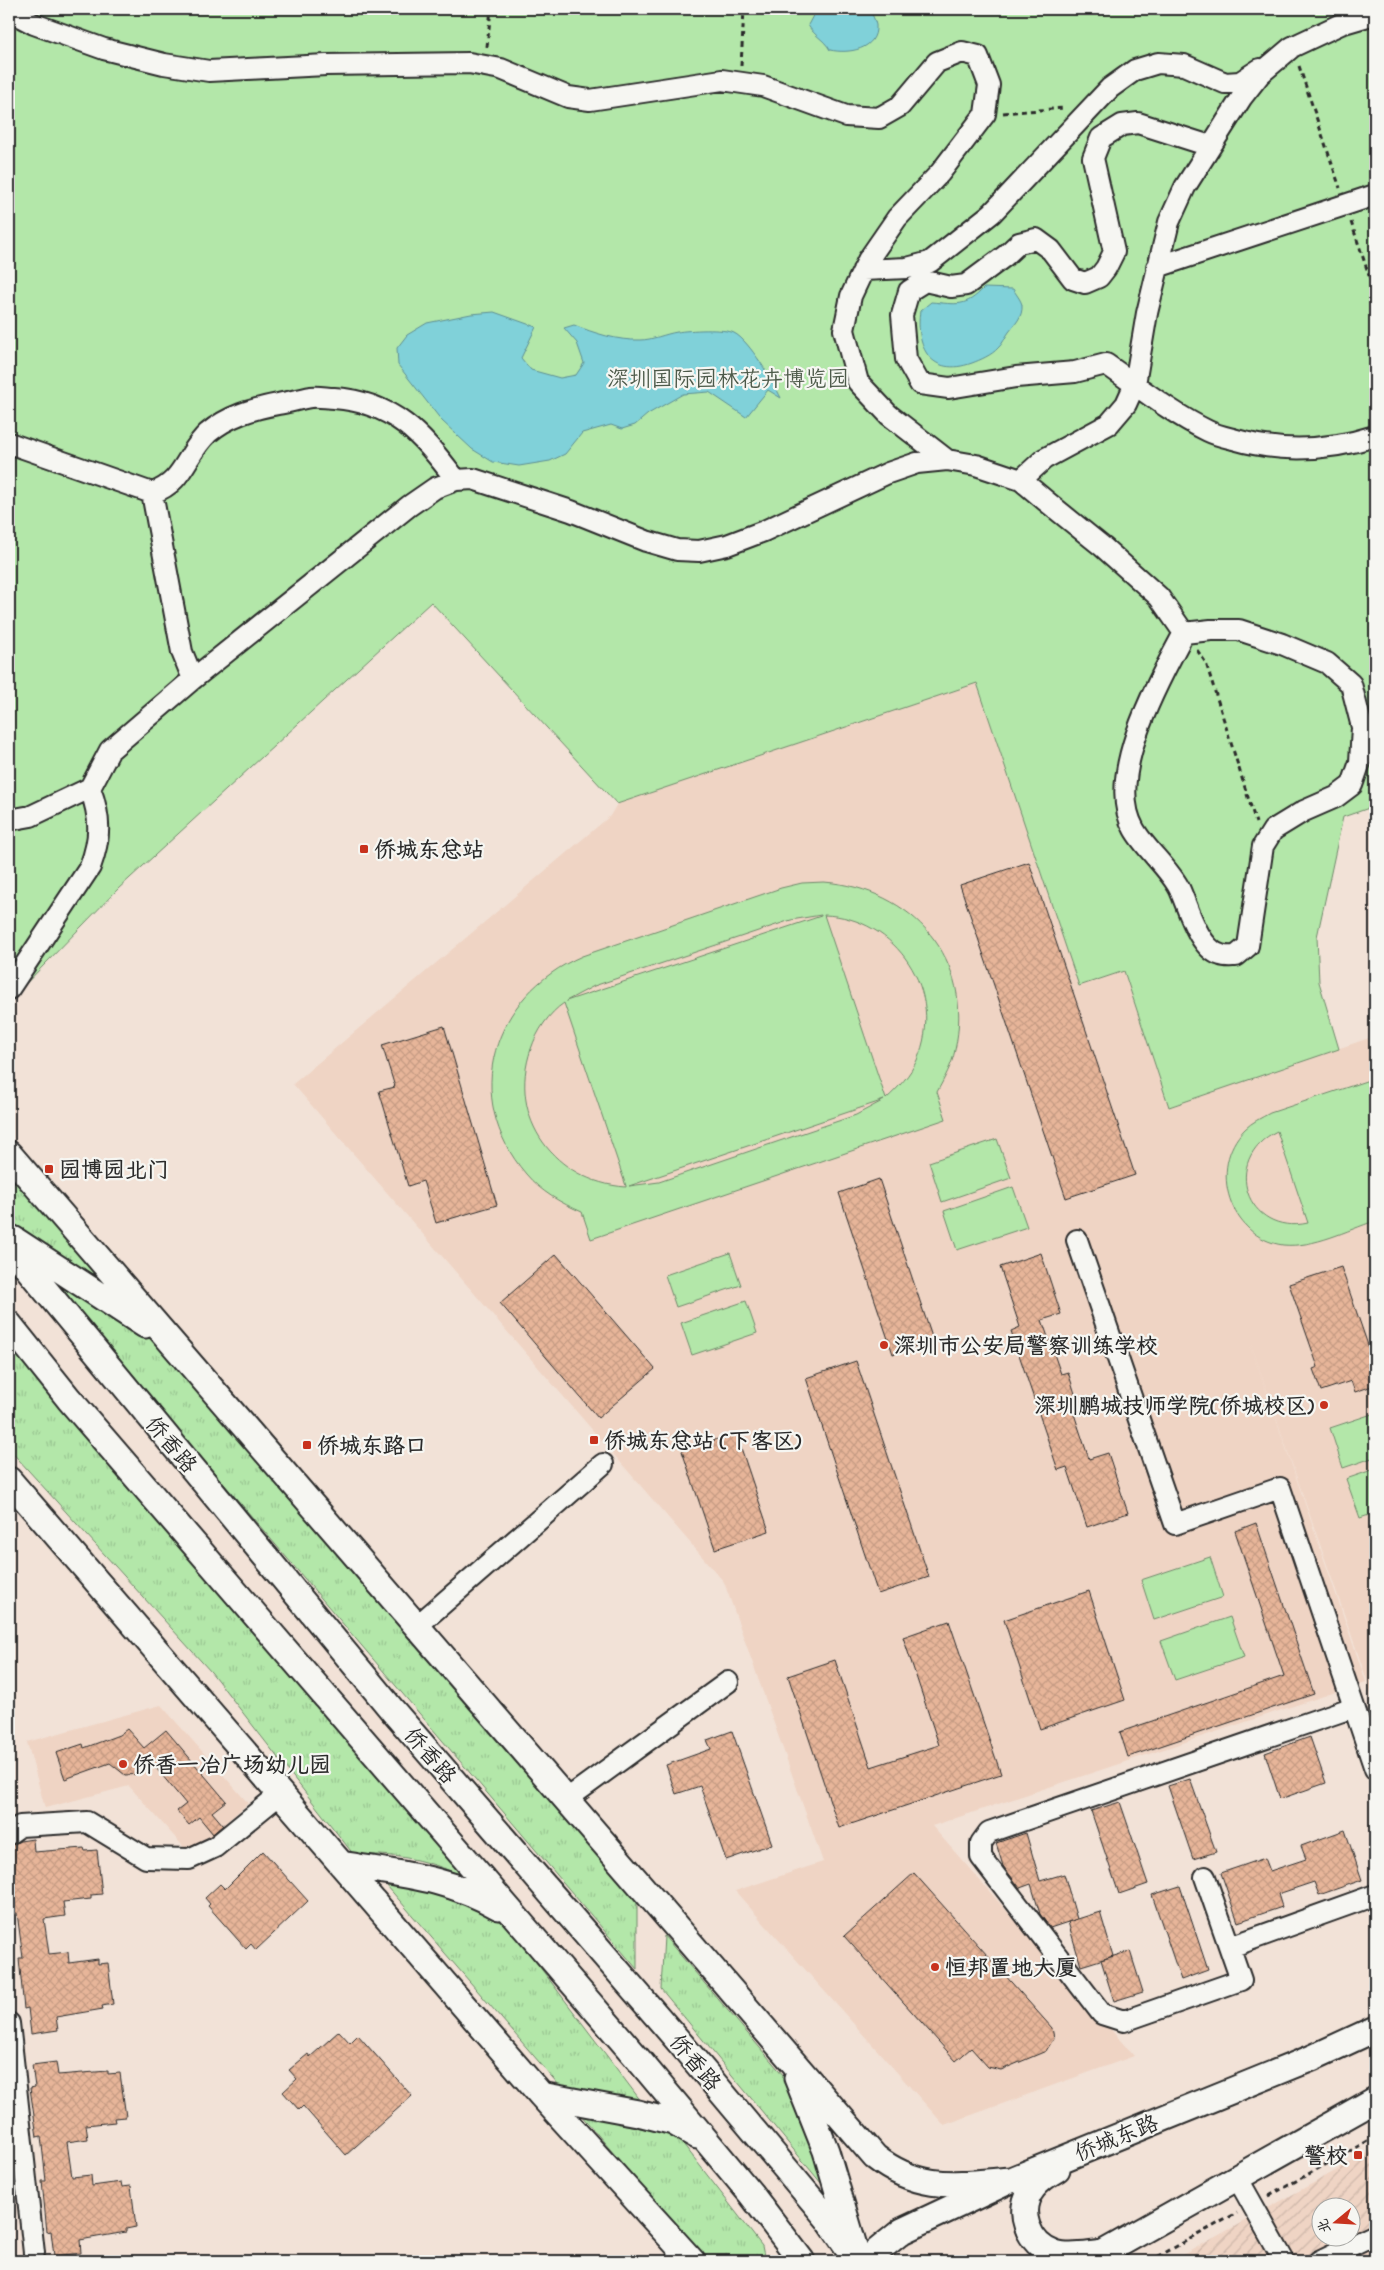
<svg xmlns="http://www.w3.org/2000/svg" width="1384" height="2270" font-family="'Indie Flower','LXGW WenKai TC',sans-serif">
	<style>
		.built { fill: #efd4c4 }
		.industrial { fill: url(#industrial-furrows); fill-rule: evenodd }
		.grass { fill: url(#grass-tufts); stroke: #6f896a }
		.park { fill: #b3e7a9; stroke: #6f896a; fill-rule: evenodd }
		.water { fill: #80d1d9; stroke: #5e8f93 }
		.building { fill: url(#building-cross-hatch); stroke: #2b2b2b }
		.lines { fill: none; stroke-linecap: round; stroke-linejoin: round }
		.minor-casing { stroke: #2b2b2b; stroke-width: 24 }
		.major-casing { stroke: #2b2b2b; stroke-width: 29 }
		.path { stroke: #2b2b2b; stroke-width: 3; stroke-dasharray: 5 4; stroke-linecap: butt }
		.minor { stroke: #f6f6f2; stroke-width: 20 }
		.major { stroke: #f6f6f2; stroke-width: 25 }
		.poi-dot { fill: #c8321e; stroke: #f6f6f2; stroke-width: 2 }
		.labels { text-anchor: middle; stroke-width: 4.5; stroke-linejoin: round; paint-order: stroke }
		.park-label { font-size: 22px; fill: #4d5a4a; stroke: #f6f6f2 }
		.poi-label { font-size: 22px; font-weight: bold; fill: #2b2b2b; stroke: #f6f6f2; text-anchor: start }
		.street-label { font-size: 22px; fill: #2b2b2b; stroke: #f6f6f2 }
	</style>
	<defs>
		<pattern id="industrial-furrows" width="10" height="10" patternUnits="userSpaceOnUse" patternTransform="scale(1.25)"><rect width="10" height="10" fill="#efd4c4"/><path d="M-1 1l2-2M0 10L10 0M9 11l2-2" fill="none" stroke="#cdb6a9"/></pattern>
		<pattern id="grass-tufts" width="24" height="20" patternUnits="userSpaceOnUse" patternTransform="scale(1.25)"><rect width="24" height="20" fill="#b3e7a9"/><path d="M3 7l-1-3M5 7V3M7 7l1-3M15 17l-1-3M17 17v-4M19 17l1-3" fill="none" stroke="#9ac692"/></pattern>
		<pattern id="building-cross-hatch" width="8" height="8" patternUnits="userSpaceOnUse" patternTransform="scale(1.25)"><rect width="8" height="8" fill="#e7b599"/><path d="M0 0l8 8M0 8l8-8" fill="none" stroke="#c69c84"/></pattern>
	</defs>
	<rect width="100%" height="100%" fill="#f2e2d7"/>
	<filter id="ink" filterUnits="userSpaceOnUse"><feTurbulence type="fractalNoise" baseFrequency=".02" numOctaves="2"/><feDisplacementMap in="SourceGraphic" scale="10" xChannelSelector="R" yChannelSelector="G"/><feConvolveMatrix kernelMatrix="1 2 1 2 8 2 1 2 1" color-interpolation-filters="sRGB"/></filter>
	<g filter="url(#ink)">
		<path class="built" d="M977,683l102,303 45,-15 45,136 206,-71v667l-126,-363 117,342 -434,144 202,230 -190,69 -209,-234 88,-29 -99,-280 -431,-498 317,-268 7,-12z
			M161,1705l87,98 -58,51 -61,-68 -84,22 -18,-66z"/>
		<path class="industrial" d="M1375,2149v112h-203zM1322,2208h30v30h-30z"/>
		<path class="grass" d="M9,1160l96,116 -5,6 -91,-61z
			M46,1275l130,72 461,546v76z
			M9,1340l457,538c-36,-18 -71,-25 -112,-23l-143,-183 -202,-223z
			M387,1886l56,7 65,32 136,180 -79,-13z
			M664,1936l126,147 36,106 -165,-200z
			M581,2115l96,21 85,110 3,15h-60z"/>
		<path class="park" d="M9,9h1366v797l-32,11 -26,120 2,45 20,67 -170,58 -45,-136 -45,15 -102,-303 -360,121 -186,-202 -313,287 -109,112z
			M824,882c89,7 151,77 131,168 -3,15 -11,29 -18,42l9,27 -355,120 -9,-27c-21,-9 -41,-20 -56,-38 -66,-77 -34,-179 56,-218l199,-68 21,-5zM821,915v1l-255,85 28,-15 197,-66zM824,915c72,2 123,78 93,145 -7,15 -18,27 -31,39zM564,1003l62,183v1c-71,-5 -119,-69 -95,-138 6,-18 18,-36 33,-46zM884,1100l-28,15 -197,67 -30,4z
			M1375,1078v143c-28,9 -61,27 -92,24 -53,-7 -76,-78 -38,-116 7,-7 16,-11 25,-16zM1277,1131l31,92c-62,14 -88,-64 -31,-92z
			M997,1139l14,39 -69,24 -13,-40z
			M1013,1187l14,40 -70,23 -13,-39z
			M730,1253l11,32 -65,22 -11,-32z
			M746,1301l11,32 -65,22 -11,-32z
			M1375,1413v44l-32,11 -13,-40z
			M1375,1469v44l-15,5 -14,-39z
			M1210,1557l13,40 -69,23 -13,-40z
			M1230,1617l14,40 -69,23 -14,-39z"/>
		<path class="water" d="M868,9l2,1c2,4 5,10 6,15 2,25 -28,29 -46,25 -6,-11 -16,-14 -22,-25l8,-15z
			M984,288l29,1c3,5 8,11 9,16 1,12 -7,19 -13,27 -4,5 -6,12 -11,16 -6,7 -18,12 -26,15 -41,15 -57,-16 -52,-52l11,-9c26,2 34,6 53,-14z
			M494,312l42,15 -15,31 10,12 29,8 16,-3 8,-12 -7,-20 -13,-15 10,-3c20,8 44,16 66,15 12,0 25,-6 37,-8 12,-2 47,-4 57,1 15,7 40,50 47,65l-13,-8 -22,27 -37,-25 -26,2 -35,20 -13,11 -13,4 -11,-4 -29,8 -17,21 -15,7 -31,5 -26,-4 -21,-13 -30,-28 -44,-56 -1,-17 10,-13 20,-12 44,-9z"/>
		<path class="building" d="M1029,862l106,313 -69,23 -106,-313z
			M444,1026l53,179 -61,18 -13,-42 -15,5 -29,-95 16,-4 -13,-42z
			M879,1179l54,161 -40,14 -54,-161z
			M1041,1253l20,61 -19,6 19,54 7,-2 10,31 -7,2 18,54 19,-6 20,60 -41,14 -20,-60 -9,3 -47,-139 9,-4 -20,-60z
			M556,1254l99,115 -57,49 -98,-115z
			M1341,1267l29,84 5,-1v35l-20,7 -4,-11 -30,10 -8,-22 5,-2 -29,-83z
			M856,1361l73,216 -51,17 -72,-216z
			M736,1433l33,98 -54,18 -33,-98z
			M1256,1523l58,171 -186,63 -8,-25 164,-56 -49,-145z
			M1089,1591l36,109 -85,29 -36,-109z
			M949,1621l52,153 -162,54 -51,-152 47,-16 36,107 68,-22 -36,-108z
			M127,1729l17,19 22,-18 60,71 -14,11 11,13 -10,9 -14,-17 -10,8 -12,-14 9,-7 -34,-41 -13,11 -14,1 -15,-12 -45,16 -9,-26 27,-9 1,4 35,-13z
			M732,1731l40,113 -46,16 -26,-74 -24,8 -10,-29 45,-16 -4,-9z
			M1310,1737l16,46 -46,16 -15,-46z
			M1190,1779l26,73 -23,7 -25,-73z
			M1120,1802l28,82 -29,10 -28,-83z
			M1345,1830l17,50 -43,15 -5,-13 -36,12 4,13 -44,15 -17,-49 44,-15 5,13 36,-12 -5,-13z
			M1026,1833l14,48 24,-7 13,45 -27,9 -10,-14 -9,-30 -11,4 -17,-22 -7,-23z
			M33,1839l1,13 50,-4 1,3 12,-1 5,44 -11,1v4l-28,3 2,14 -21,3 5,35 19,-2 1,11 29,-4v5l10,-1 5,41 -11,2 1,3 -47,8 2,13 -27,4 -3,-26 -4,1 -5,-51h4l-6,-45 -4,1 -4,-29v-20l2,-1 -2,-18 11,-5z
			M263,1851l45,50 -52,49 -5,-6 -5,5 -38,-43 2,-2 -5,-6 15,-14 5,5z
			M914,1873l138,155 2,10 -8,13 -45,19 -13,-3 -17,-19 -15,13 -112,-125z
			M1180,1886l28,84 -27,10 -29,-85z
			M1100,1912l13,44 -32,10 -13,-44z
			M1130,1951l13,41 -29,9 -13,-41z
			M339,2031l11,12 8,-8 54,61 -66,59 -43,-49 -4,4 -16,-18 14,-13 -8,-9 19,-16 2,3z
			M56,2062l2,13 50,-4v3l12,-1 6,44 -12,1 1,4 -29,3 2,14 -21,3 5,35 19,-2 1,11 29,-4 1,5 9,-1 5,41 -10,2v3l-46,8 1,13 -27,3 -3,-25 -4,1 -2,-20 -3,-31h4l-5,-45 -4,1 -7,-49 5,-1 -3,-22z"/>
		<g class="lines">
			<defs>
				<path id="minor" d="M9,11l25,13 70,25 60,15 45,7 117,-6 143,-2 32,6 67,28 22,3 132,-20 41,6 83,30 33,2 21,-12 37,-44 25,-10 16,4 11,29 -4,29 -45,59 -43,45 -29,42 -17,36 -7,34 14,52 31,33 58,45
					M1210,146l-72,-23 -16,2 -21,13 -8,20 21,94 -8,16 -7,9 -14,6 -12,-4 -22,-29 -15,-11 -17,4 -14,13 -39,29 -15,2 -26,-6 -16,10 -7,24 4,44 14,25 29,4 67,-11 59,-5 31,-8c33,23 65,49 102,67 8,4 17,6 25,8 48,14 95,12 142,-3
					M1157,267l218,-72
					M863,270l44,-2 23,-6 62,-49 118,-125 25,-18 23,-7 26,2 41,18 15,-1 20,-13
					M9,443l143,50c32,-10 34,-40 56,-60 20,-17 44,-24 70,-29 11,-2 22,-5 33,-7 8,-1 16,1 23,1 59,4 89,37 122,82
					M1021,480l23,-21 65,-35 17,-20 9,-20 12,-71 22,-91 16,-35 57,-90 18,-23 32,-27 49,-23 34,-10
					M152,493l30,159 11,27
					M1211,630h28l43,14 45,19 24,21 11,43 -2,35 -8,23 -16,12 -32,14 -31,19 -10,16 -15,100 -12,10c-4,0 -10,1 -15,-1 -22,-6 -33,-47 -41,-65 -9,-20 -35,-41 -46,-61 -30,-52 25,-149 50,-196z
					M9,820l22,-4 59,-28
					M9,989l81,-122c11,-30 11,-48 0,-79l20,-38 83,-71 216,-173 26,-18 21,-8 17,-1 98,32 75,30 31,9 22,1 28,-6 37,-14 124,-58 29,-10 30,-3 29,5 45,15 25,21 57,46 56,50 25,36
					M1077,1240l98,284 105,-36 95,281
					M417,1626l186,-162
					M567,1799l161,-117
					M9,1834l11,-8 67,-4 59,36 43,1 26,-12 65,-53
					M1205,1877l36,103 -117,41 -22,-7 -121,-157v-14l8,-11 365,-125
					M1230,1947l145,-52
					M9,2023l25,230
					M1238,2179l46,82
					M1319,2261l56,-27"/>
				<path id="major" d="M9,1154l866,1003c45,35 82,27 136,23
					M13,1239l132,86
					M9,1246l384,465 288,333 147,175 29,42
					M9,1324l60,75 569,660 113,135 51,67
					M9,1480l532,615 151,166
					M341,1864c57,10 107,13 158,43
					M797,2078l29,73 28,95
					M541,2095l97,18 35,9 24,14
					M1057,2169c-9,5 -18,11 -24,19 -18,22 -5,57 22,66 15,5 34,0 50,-1
					M865,2261l37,-30 109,-51 301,-122 63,-29
					M1089,2261l286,-161"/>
			</defs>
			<use href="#minor" class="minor-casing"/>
			<use href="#major" class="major-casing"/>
			<path class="path" d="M487,47l4,-38
				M741,66l3,-57
				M1299,66l41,122
				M1003,113l61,-5
				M1351,222l24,71
				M1197,650l9,13 50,160
				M1269,2196l106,-59
				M1150,2261l87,-48"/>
			<use href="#minor" class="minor"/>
			<use href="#major" class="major"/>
		</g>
	</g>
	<g class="poi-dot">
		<rect x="359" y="844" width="10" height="10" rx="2.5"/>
		<rect x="44" y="1164" width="10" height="10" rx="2.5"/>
		<circle cx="884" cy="1345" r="5"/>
		<circle cx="1324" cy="1405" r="5"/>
		<rect x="589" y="1435" width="10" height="10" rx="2.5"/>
		<rect x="302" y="1440" width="10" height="10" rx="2.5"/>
		<circle cx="123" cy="1764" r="5"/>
		<circle cx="935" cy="1967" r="5"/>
		<rect x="1353" y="2150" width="10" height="10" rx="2.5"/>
	</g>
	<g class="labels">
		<g class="park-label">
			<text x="728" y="386">深圳国际园林花卉博览园</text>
		</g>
		<g class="poi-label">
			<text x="374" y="857">侨城东总站</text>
			<text x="59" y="1177">园博园北门</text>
			<text x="894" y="1353">深圳市公安局警察训练学校</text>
			<text x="1314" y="1413" text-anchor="end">深圳鹏城技师学院(侨城校区)</text>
			<text x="604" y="1448">侨城东总站 (下客区)</text>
			<text x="317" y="1453">侨城东路口</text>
			<text x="133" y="1772">侨香一冶广场幼儿园</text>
			<text x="945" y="1975">恒邦置地大厦</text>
			<text x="1348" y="2163" text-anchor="end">警校</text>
		</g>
		<g class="street-label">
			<text transform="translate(172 1444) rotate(50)" y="8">侨香路</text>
			<text transform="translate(431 1755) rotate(49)" y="8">侨香路</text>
			<text transform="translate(696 2062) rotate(50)" y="8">侨香路</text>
			<text transform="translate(1116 2137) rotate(-22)" y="8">侨城东路</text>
		</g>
	</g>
	<rect width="1384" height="2270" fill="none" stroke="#f6f6f2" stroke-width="30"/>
	<rect x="15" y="15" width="1354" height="2240" fill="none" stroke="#2b2b2b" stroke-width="2" filter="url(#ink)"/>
	<g transform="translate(1336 2222) rotate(252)"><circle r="24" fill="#f6f6f2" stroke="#a5a5a2"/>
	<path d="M0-4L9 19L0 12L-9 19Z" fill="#c8321e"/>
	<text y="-8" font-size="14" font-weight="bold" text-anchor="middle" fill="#2b2b2b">北</text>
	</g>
</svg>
